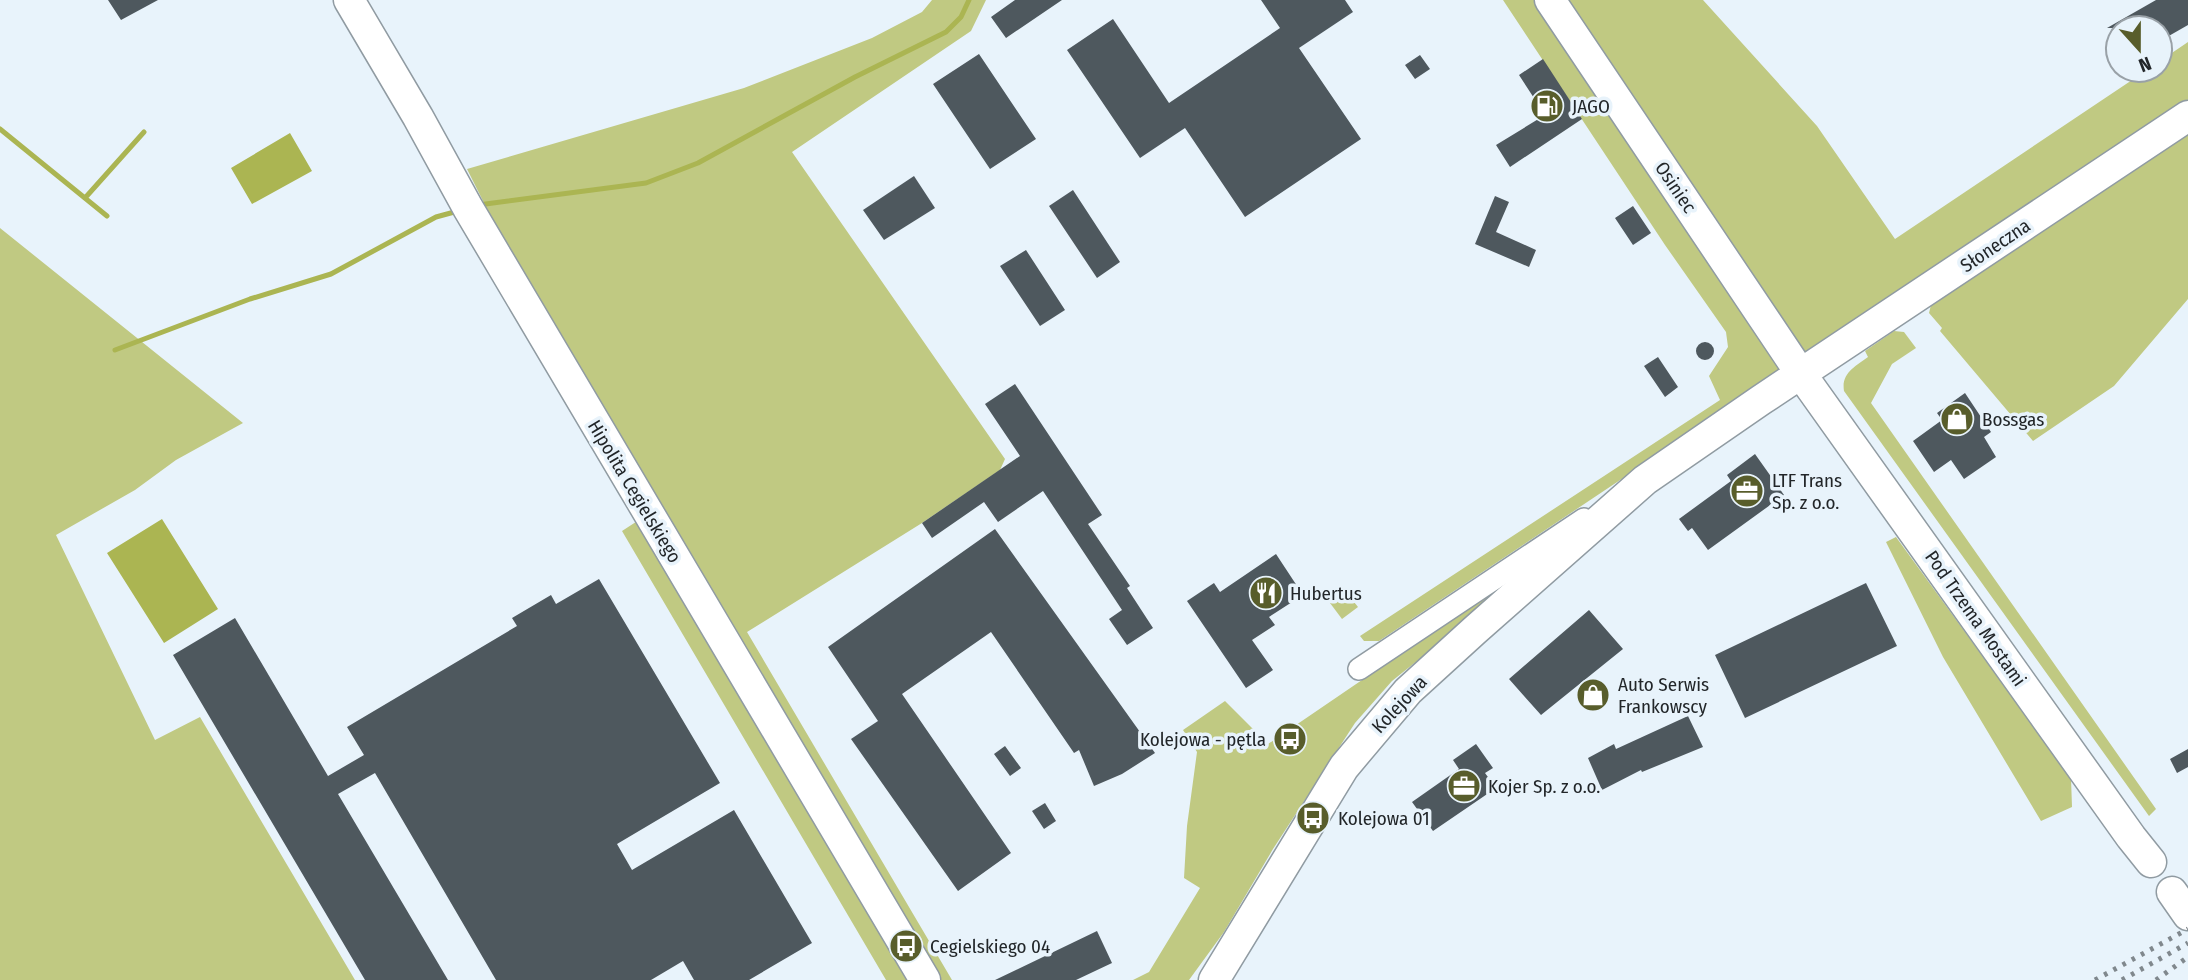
<svg xmlns="http://www.w3.org/2000/svg" width="2188" height="980" font-family="'Fira Sans Condensed',sans-serif">
	<style>
		.green { fill: #c0c982 }
		.water { fill: #abb552 }
		.lines { fill: none; stroke-linecap: round; stroke-linejoin: round }
		.stream { stroke: #abb552; stroke-width: 5 }
		.building { fill: #4e585e }
		.street-casing { stroke: #909ba2; stroke-width: 24 }
		.secondary-casing { stroke: #909ba2; stroke-width: 33 }
		.street { stroke: #fff; stroke-width: 21 }
		.secondary { stroke: #fff; stroke-width: 30 }
		.rail { stroke: #80888d; stroke-width: 5; stroke-dasharray: 3.5 7; stroke-linecap: butt }
		.labels { text-anchor: middle; stroke-width: 7; stroke-linejoin: round; paint-order: stroke }
		.poi-label { font-size: 19px; fill: #222629; stroke: #e8f3fb; text-anchor: start }
		.street-label { font-size: 19px; fill: #222629; stroke: #e8f3fb }
	</style>
	<rect width="100%" height="100%" fill="#e8f3fb"/>
	<path class="green" d="M932,0h54l-15,31 -179,121 213,307 -5,11 -78,53 -175,109 205,348h-17l-460,-775 9,-2 -17,-34 277,-81 128,-50 50,-26z
		M1503,0h200l114,126 78,113 252,-169h13v-9l28,-19v59l-809,540h-15l-4,-5 360,-236 -11,-24 19,-29 -2,-15 -61,-87z
		M2188,132v167l-74,87 -81,55 -93,-110 2,-3 -13,-15 2,-8z
		M0,228l243,195 -67,37 -41,30 -79,45 99,205 45,-23 155,263h-355z
		M1894,331l10,1 12,16 -24,16 -21,39 285,406 -7,7 -305,-425c-3,-18 12,-25 24,-34l-3,-6z
		M642,518l273,462h-29l-264,-449z
		M1896,537l175,241 1,29 -31,14 -98,-164 -57,-115z
		M1513,577v7l-121,97 -37,42 -82,126 -49,83 -35,48h-56l16,-8 51,-84 -16,-10 3,-52 10,-74 -14,-22 42,-29 43,43z
		M1341,585l17,22 -16,12 -15,-20z"/>
	<path class="water" d="M290,133l22,38 -60,33 -21,-36z
		M162,519l56,90 -54,34 -57,-90z"/>
	<g class="lines">
		<path class="stream" d="M0,129l107,87
			M85,198l59,-66
			M478,205l168,-22 52,-20 157,-86 91,-45 15,-15 8,-17
			M115,350l135,-51 81,-25 105,-57 22,-6"/>
	</g>
	<path class="building" d="M108,0h50l-37,20z
		M1015,0h47l-56,38 -15,-21z
		M1261,0h84l8,12 -54,36 62,91 -116,78 -60,-89 -45,30 -73,-108 46,-31 56,84 111,-75z
		M2156,0h32v25l-28,16v-13h-53z
		M979,54l57,85 -46,30 -57,-85z
		M1420,55l10,14 -15,10 -10,-14z
		M1543,59l39,60 -72,48 -14,-22 49,-30 -26,-40z
		M914,176l21,32 -51,32 -21,-30z
		M1073,190l47,72 -23,16 -48,-72z
		M1495,196l14,6 -13,30 40,18 -7,17 -54,-23z
		M1633,206l18,27 -18,12 -18,-27z
		M1026,250l39,60 -25,16 -40,-60z
		M1696 351a9 9 0 1 1 18 0a9 9 0 1 1-18 0Z
		M1658,357l20,30 -13,10 -21,-31z
		M1015,384l87,131 -14,9 42,62 -3,2 26,40 -26,17 -18,-26 13,-9 -79,-119 -45,31 -14,-20 -52,36 -10,-15 98,-67 -35,-52z
		M1965,393l26,39 -7,5 12,20 -32,22 -13,-19 -17,12 -21,-31 29,-21 -5,-7z
		M1755,454l29,41 -76,55 -16,-22 -4,3 -9,-12 52,-38 -4,-6z
		M995,529l160,224 -33,21 -28,12 -15,-36 -5,3 -83,-121 -89,62 109,159 -53,38 -107,-152 27,-18 -50,-74z
		M1276,554l27,41 -34,22 6,8 -23,15 21,30 -27,18 -59,-87 27,-18 6,9z
		M599,579l121,204 -103,61 15,26 102,-60 78,133 -63,37h-55l-11,-19 -32,19h-155l-121,-207 -37,21 110,186h-83l-192,-325 62,-37 93,158 36,-21 -17,-28 170,-101 -5,-8 39,-23 5,9z
		M1866,583l31,63 -152,72 -30,-63z
		M1589,610l34,39 -82,66 -32,-36z
		M1688,716l15,31 -61,25 -1,-2 -39,20 -14,-32 26,-14 2,5z
		M1476,744l17,24 -8,5 11,15 -63,43 -21,-29 47,-33 -6,-9z
		M1005,746l16,22 -11,8 -16,-22z
		M2188,749v18l-11,6 -7,-14z
		M1045,803l11,18 -12,8 -12,-18z
		M1097,931l15,32 -36,17h-81z"/>
	<g class="lines">
		<defs>
			<path id="street" d="M1359,669l225,-150"/>
			<path id="secondary" d="M349,0l69,117 50,91 457,772
				M1550,0l251,374 330,463 20,25
				M2172,892l16,23
				M1214,980l130,-213 64,-76 67,-61 170,-150 116,-80 427,-284"/>
		</defs>
		<use href="#street" class="street-casing"/>
		<use href="#secondary" class="secondary-casing"/>
		<use href="#street" class="street"/>
		<use href="#secondary" class="secondary"/>
		<path class="rail" d="M2095,980l93,-51
			M2122,980l66,-37
			M2156,980l32,-23"/>
	</g>
	<defs>
		<symbol id="fuel-disc" viewBox="-11 -11 22 22"><circle r="9.5" fill="#585d2b" stroke="#e8f3fb"/><path d="M-5.5-6h7V0h2V4h1.3V-2.5L3-4.5l.8-.8L6-3V5H2.5V1h-1V6h-7ZM-4.2-4.7v3.2H.2V-4.7Z" fill="#fff"/></symbol>
		<symbol id="shop-disc" viewBox="-11 -11 22 22"><circle r="9.5" fill="#585d2b" stroke="#e8f3fb"/><path d="M-5-2.5h2.3a2.7 3.5 0 0 1 5.4 0H5L5.5 6h-11ZM-1.5-2.5h3a1.5 2.3 0 0 0-3 0Z" fill="#fff"/></symbol>
		<symbol id="office-disc" viewBox="-11 -11 22 22"><circle r="9.5" fill="#585d2b" stroke="#e8f3fb"/><path d="M-6-3h4V-5.5h4V-3h4V5H-6ZM-1-4.5V-3h2v-1.5ZM-6 0V1H6V0Z" fill="#fff"/></symbol>
		<symbol id="restaurant-disc" viewBox="-11 -11 22 22"><circle r="9.5" fill="#585d2b" stroke="#e8f3fb"/><path d="M-5-6h1v4h1v-4h1v4h1v-4h1v5L-1.5 .5V6h-2V.5L-5-1ZM5-6V6H3V1.5H1.5Q1.5-4 5-6Z" fill="#fff"/></symbol>
		<symbol id="bus-disc" viewBox="-11 -11 22 22"><circle r="9.5" fill="#585d2b" stroke="#e8f3fb"/><path d="M-5-6H5V4H4V6H2V4H-2V6H-4V4H-5ZM-3.5-4V0h7V-4ZM-3.5 1.2v1.5H-2V1.2ZM2 1.2v1.5H3.5V1.2Z" fill="#fff"/></symbol>
	</defs>
	<g fill-rule="evenodd">
		<use href="#fuel-disc" x="1528" y="87" width="38" height="38"/>
		<use href="#shop-disc" x="1938" y="400" width="38" height="38"/>
		<use href="#office-disc" x="1728" y="472" width="38" height="38"/>
		<use href="#restaurant-disc" x="1247" y="574" width="38" height="38"/>
		<use href="#shop-disc" x="1574" y="676" width="38" height="38"/>
		<use href="#bus-disc" x="1271" y="720" width="38" height="38"/>
		<use href="#office-disc" x="1445" y="767" width="38" height="38"/>
		<use href="#bus-disc" x="1294" y="799" width="38" height="38"/>
		<use href="#bus-disc" x="887" y="927" width="38" height="38"/>
	</g>
	<g class="labels">
		<g class="poi-label">
			<text x="1572" y="113">JAGO</text>
			<text x="1982" y="426">Bossgas</text>
			<text x="1772" y="487">LTF Trans<tspan x="1772" dy="22">Sp. z o.o.</tspan></text>
			<text x="1290" y="600">Hubertus</text>
			<text x="1618" y="691">Auto Serwis<tspan x="1618" dy="22">Frankowscy</tspan></text>
			<text x="1266" y="746" text-anchor="end">Kolejowa - pętla</text>
			<text x="1488" y="793">Kojer Sp. z o.o.</text>
			<text x="1338" y="825">Kolejowa 01</text>
			<text x="930" y="953">Cegielskiego 04</text>
		</g>
		<g class="street-label">
			<text transform="translate(1676 187) rotate(56)" y="7">Osiniec</text>
			<text transform="translate(1995 245) rotate(-34)" y="7">Słoneczna</text>
			<text transform="translate(635 491) rotate(59)" y="7">Hipolita Cegielskiego</text>
			<text transform="translate(1976 618) rotate(55)" y="7">Pod Trzema Mostami</text>
			<text transform="translate(1399 704) rotate(-47)" y="7">Kolejowa</text>
		</g>
	</g>
	<g transform="translate(2139 49) rotate(159)"><circle r="33" fill="#e8f3fb" stroke="#99a1a7" stroke-width="2"/>
	<path d="M0-5L12 26L0 18L-12 26Z" fill="#585d2b"/>
	<text y="-10" font-size="19" font-weight="bold" text-anchor="middle" fill="#222629">N</text>
	</g>
</svg>
